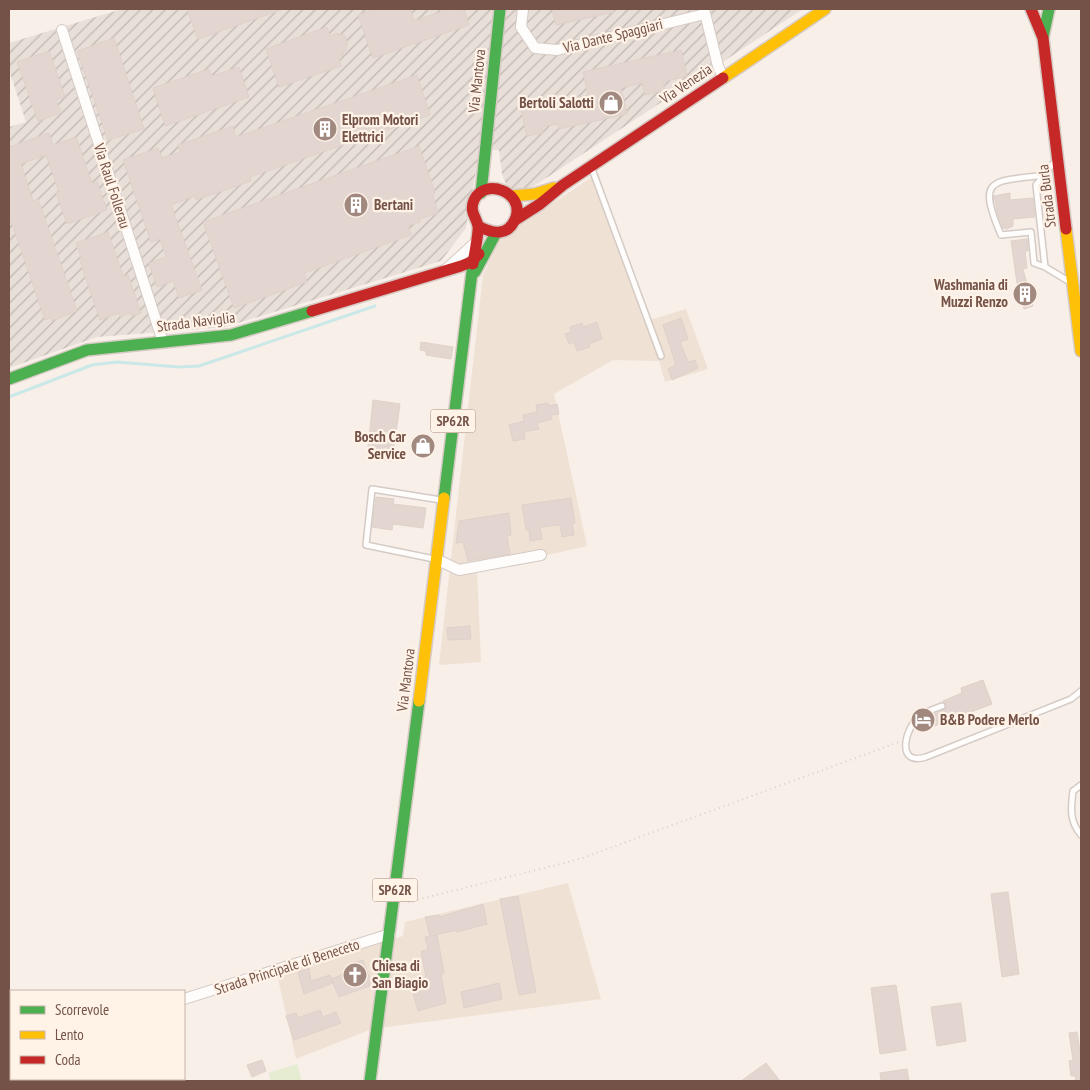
<svg xmlns="http://www.w3.org/2000/svg" width="1090" height="1090" font-family="'PT Sans Narrow',sans-serif">
	<style>
		.residential { fill: #f0e1d5 }
		.industrial { fill: url(#industrial-furrows) }
		.green { fill: #e5ecd2 }
		.lines { fill: none; stroke-linecap: round; stroke-linejoin: round }
		.stream { stroke: #cae8e7; stroke-width: 3 }
		.building { fill: #e3d6d0; stroke: #dfd1ca }
		.lane-casing { stroke: #d5cbc6; stroke-width: 8 }
		.street-casing { stroke: #d5cbc6; stroke-width: 12 }
		.fast-casing { stroke: #d6cac4; stroke-width: 14 }
		.slow-casing { stroke: #d6cac4; stroke-width: 14 }
		.jam-casing { stroke: #d6cac4; stroke-width: 14 }
		.path { stroke: #d9cfcc; stroke-width: 2; stroke-dasharray: 1 4; stroke-linecap: butt }
		.lane { stroke: #fefdfc; stroke-width: 5 }
		.street { stroke: #fefdfc; stroke-width: 10 }
		.fast { stroke: #4caf50; stroke-width: 11 }
		.slow { stroke: #ffc107; stroke-width: 11 }
		.jam { stroke: #c62828; stroke-width: 11 }
		.labels { text-anchor: middle; stroke-width: 4.5; stroke-linejoin: round; paint-order: stroke }
		.shield { fill: #fff3e8; stroke: #9e8278; stroke-width: 1 }
		.shield-label { font-size: 14px; font-weight: bold; fill: #755248 }
		.street-label { font-size: 15px; fill: #755248; stroke: #fff3e8 }
		.poi-label { font-size: 15px; font-weight: bold; fill: #755248; stroke: #fff3e8; text-anchor: start }
	</style>
	<defs>
		<pattern id="industrial-furrows" width="10" height="10" patternUnits="userSpaceOnUse" patternTransform="scale(1.25)"><rect width="10" height="10" fill="#e9dfd9"/><path d="M-1 1l2-2M0 10L10 0M9 11l2-2" fill="none" stroke="#c1b7b2"/></pattern>
	</defs>
	<rect width="100%" height="100%" fill="#f7efe8"/>
	<path class="residential" d="M593,176l54,145 39,-12 22,60 -43,13 -6,-21 -46,-1 -59,34 33,152 -110,25 4,91 -42,3 44,-390 17,-36z
		M568,883l33,116 -229,30 -76,30 -19,-85 126,-38 2,-14z"/>
	<path class="industrial" d="M122,9h681l-272,179 -22,4 -7,-18 -3,-24 -18,-1 -7,32 -8,47 -25,33 -216,66 -128,10 -88,31v-241l17,-5 -17,-52v-27z"/>
	<path class="green" d="M297,1064l5,17h-31l-3,-8z"/>
	<g class="lines">
		<path class="stream" d="M9,397l83,-32 25,-3 62,5 20,-1 176,-60"/>
	</g>
	<path class="building" d="M187,9h94v1l-83,29z
		M376,9h34l4,12 35,-12h15l5,16 -96,33 -15,-43z
		M552,9h61l1,3 -58,13z
		M327,27l3,9 8,-3v2l4,-1 3,2 3,9h-3l2,5 -4,2 1,3 -6,2 3,9 -62,21 -13,-38z
		M114,38l30,91 -36,11 -31,-89z
		M681,50l6,26 -24,6 2,8 -20,5 -3,-12 -21,5 6,26 -68,15 -1,-5 -16,3 1,6 -16,3 -6,-26 67,-15 -5,-23z
		M49,51l16,46 -9,3 5,13 -23,8 -21,-59z
		M239,67l10,30 -84,29 -12,-38 56,-19 3,7z
		M417,75l13,40 -180,62 1,4 -55,19 -1,-4 -24,9 31,85 -23,8 -6,-17 -16,6 -8,-24 17,-6 -6,-18 -9,3 -28,-82 35,-12 4,10 18,-6 -2,-7 55,-19 3,11z
		M49,133l4,12 23,-8 16,46 5,-1 10,28 -40,14 -11,-31 3,-1 -13,-37 -25,9 12,37 5,-2 39,112 -25,10 -1,-3 -6,2 -36,-105v-68z
		M419,146l16,46 -2,4 5,17 -19,6 1,3 -12,4 3,9 -107,38 3,9 -73,26 -31,-86z
		M1010,193v7l23,-2 2,19 -22,2v7l-6,3 -4,-1 -5,-14 -4,-18z
		M108,232l15,44 5,-1 13,38 -9,3 -1,-3 -11,4 -1,-4 -19,7 -20,-59 2,-1 -6,-17z
		M1027,239l1,12h-3l2,17 -4,1 10,37 -9,3 -7,-26 -6,-42z
		M681,318l7,21 -8,3 8,20 7,-2 3,8 -26,12 -4,-11 8,-4 -13,-40z
		M597,322l5,17 -13,5 1,3 -13,4 -3,-9 -5,2 -4,-10 6,-2 -1,-5 12,-4 1,4z
		M421,342l32,5 -2,12 -25,-4v-4l-6,-1z
		M373,400l27,4 -8,57 -25,-3z
		M548,403l1,3 8,-2 2,10 -8,1 1,4 -15,4 2,6 -15,3 1,7 -12,2 -4,-16 15,-4 -1,-6 14,-3 -1,-7z
		M376,497l18,2 -1,5 33,4 -3,20 -30,-4 -1,6 -20,-3z
		M571,498l4,25h-3l2,12 -12,2 -2,-12h-3l-17,2 2,12 -12,2 -1,-11h-3l-4,-25z
		M509,513l2,22 -4,1 3,18 -42,7 -5,-19 -7,1 3,-22z
		M470,626l1,13 -23,1 -1,-12z
		M983,680l9,24 -68,26 -3,-9 2,-2 23,-10v-4l-3,-4 19,-8 -1,-5z
		M1008,892l11,82 -17,3 -11,-83z
		M518,896l18,96 -17,3 -19,-96z
		M483,904l4,20 -30,8v-2l-27,6 -5,-19 14,-2v2z
		M437,935l7,38 -3,1 5,29 -28,8 -5,-18 6,-1 -2,-13 9,-2 -5,-26 7,-1 -3,-13z
		M363,960l9,25 -33,12 -8,-18 21,-8 -2,-7z
		M309,968l2,13 19,-6 3,8 -29,11 -6,-22z
		M499,983l3,16 -38,9 -3,-16z
		M896,985l10,65 -26,4 -9,-66z
		M961,1003l5,38 -29,5 -6,-39z
		M320,1010l3,7 13,-5 5,11 -47,17 -8,-24 10,-3 1,5z
		M1077,1032l4,26v23h-5l-1,-5h-4l-2,-15 4,-1 -4,-27z
		M262,1060l4,11 -14,6 -5,-12z
		M766,1063l14,18h-39z
		M907,1069l2,12h-28l-1,-8z"/>
	<g class="lines">
		<defs>
			<path id="lane" d="M1055,161l-19,24 9,82 25,15
				M592,169l69,187
				M1044,175c-52,7 -68,1 -43,60l30,-3 3,31 11,4
				M434,559l-68,-14 6,-56 69,11
				M942,706c-7,3 -16,5 -22,10 -15,11 -25,51 6,41l145,-58 10,-8
				M1081,785l-8,6c-2,17 -4,30 8,44"/>
			<path id="street" d="M523,9l-2,18 14,21 22,2 148,-36
				M704,9l14,57 5,11
				M62,30l101,312
				M444,271l31,-28
				M436,559l23,11 82,-15
				M184,999l206,-65
				M9,1075l2,-1"/>
			<path id="fast" d="M1043,37l6,-28
				M481,193l19,-184
				M475,272l21,-39
				M9,379l78,-29 144,-15 81,-24
				M444,498l29,-234
				M370,1081l49,-380"/>
			<path id="slow" d="M723,78l102,-69
				M511,196l24,-2 19,-6
				M1066,229l15,122
				M419,701l25,-203"/>
			<path id="jam" d="M1031,9l12,29 23,191
				M515,220l25,-16 23,-19 160,-107
				M473,264c1,-8 6,-32 5,-38 -2,-10 -9,-14 -4,-26 11,-23 50,-8 42,17 -7,20 -23,17 -38,9
				M312,311l149,-45 10,-4 8,-8"/>
		</defs>
		<use href="#lane" class="lane-casing"/>
		<use href="#street" class="street-casing"/>
		<use href="#fast" class="fast-casing"/>
		<use href="#slow" class="slow-casing"/>
		<use href="#jam" class="jam-casing"/>
		<path class="path" d="M408,902l172,-43 319,-117"/>
		<use href="#lane" class="lane"/>
		<use href="#street" class="street"/>
		<use href="#fast" class="fast"/>
		<use href="#slow" class="slow"/>
		<use href="#jam" class="jam"/>
	</g>
	<defs>
		<symbol id="shop-disc" viewBox="-11 -11 22 22"><circle r="9.5" fill="#a28980" stroke="#fff3e8"/><path d="M-5-2.5h2.3a2.7 3.5 0 0 1 5.4 0H5L5.5 6h-11ZM-1.5-2.5h3a1.5 2.3 0 0 0-3 0Z" fill="#fff"/></symbol>
		<symbol id="building-disc" viewBox="-11 -11 22 22"><circle r="9.5" fill="#a28980" stroke="#fff3e8"/><path d="M-4-6H4V6H1V3H-1V6H-4ZM-2.5-4.3h1.7v1.8h-1.7ZM.8-4.3h1.7v1.8H.8ZM-2.5-1h1.7V.8h-1.7ZM.8-1h1.7V.8H.8Z" fill="#fff"/></symbol>
		<symbol id="hotel-disc" viewBox="-11 -11 22 22"><circle r="9.5" fill="#a28980" stroke="#fff3e8"/><path d="M-6-4.5h1.5V1H6V5H4.5V3h-9V5H-6ZM-4 0a1.8 1.8 0 1 1 3.6 0ZM.5 0V-2.5h3Q6-2.5 6 0Z" fill="#fff"/></symbol>
		<symbol id="church-disc" viewBox="-11 -11 22 22"><circle r="9.5" fill="#a28980" stroke="#fff3e8"/><path d="M-1.2-6h2.4v3.5h3.3v2.4h-3.3V6h-2.4V-.1h-3.3v-2.4h3.3Z" fill="#fff"/></symbol>
	</defs>
	<g fill-rule="evenodd">
		<use href="#shop-disc" x="597" y="89" width="28" height="28"/>
		<use href="#building-disc" x="311" y="115" width="28" height="28"/>
		<use href="#building-disc" x="342" y="191" width="28" height="28"/>
		<use href="#building-disc" x="1011" y="280" width="28" height="28"/>
		<use href="#shop-disc" x="409" y="432" width="28" height="28"/>
		<use href="#hotel-disc" x="909" y="706" width="28" height="28"/>
		<use href="#church-disc" x="341" y="961" width="28" height="28"/>
	</g>
	<g class="labels">
		<g class="shield">
			<rect x="430.5" y="409.5" width="45" height="23" rx="4"/>
			<rect x="372.5" y="878.5" width="45" height="23" rx="4"/>
		</g>
		<g class="shield-label">
			<text x="453" y="426">SP62R</text>
			<text x="395" y="895">SP62R</text>
		</g>
		<g class="street-label">
			<text transform="translate(613 36) rotate(-14)" y="5">Via Dante Spaggiari</text>
			<text transform="translate(477 81) rotate(-84)" y="5">Via Mantova</text>
			<text transform="translate(686 84) rotate(-34)" y="5">Via Venezia</text>
			<text transform="translate(112 186) rotate(72)" y="5">Via Raul Follerau</text>
			<text transform="translate(1047 196) rotate(-97)" y="5">Strada Burla</text>
			<text transform="translate(196 322) rotate(-7)" y="5">Strada Naviglia</text>
			<text transform="translate(406 680) rotate(-83)" y="5">Via Mantova</text>
			<text transform="translate(287 967) rotate(-18)" y="5">Strada Principale di Beneceto</text>
		</g>
		<g class="poi-label">
			<text x="594" y="108" text-anchor="end">Bertoli Salotti</text>
			<text x="342" y="125">Elprom Motori<tspan x="342" dy="17">Elettrici</tspan></text>
			<text x="374" y="210">Bertani</text>
			<text x="1008" y="290" text-anchor="end">Washmania di<tspan x="1008" dy="17">Muzzi Renzo</tspan></text>
			<text x="406" y="442" text-anchor="end">Bosch Car<tspan x="406" dy="17">Service</tspan></text>
			<text x="940" y="725">B&amp;B Podere Merlo</text>
			<text x="372" y="971">Chiesa di<tspan x="372" dy="17">San Biagio</tspan></text>
		</g>
	</g>
	<rect width="1090" height="1090" fill="none" stroke="#755248" stroke-width="20"/>
	<rect x="10" y="990" width="175" height="90" fill="#fff3e8" stroke="#c8b3a8"/>
	<rect x="20" y="1006" width="25" height="8" fill="#4caf50" stroke="#c8b3a8"/>
	<text x="55" y="1015" font-size="15" fill="#755248">Scorrevole</text>
	<rect x="20" y="1031" width="25" height="8" fill="#ffc107" stroke="#c8b3a8"/>
	<text x="55" y="1040" font-size="15" fill="#755248">Lento</text>
	<rect x="20" y="1056" width="25" height="8" fill="#c62828" stroke="#c8b3a8"/>
	<text x="55" y="1065" font-size="15" fill="#755248">Coda</text>
</svg>
